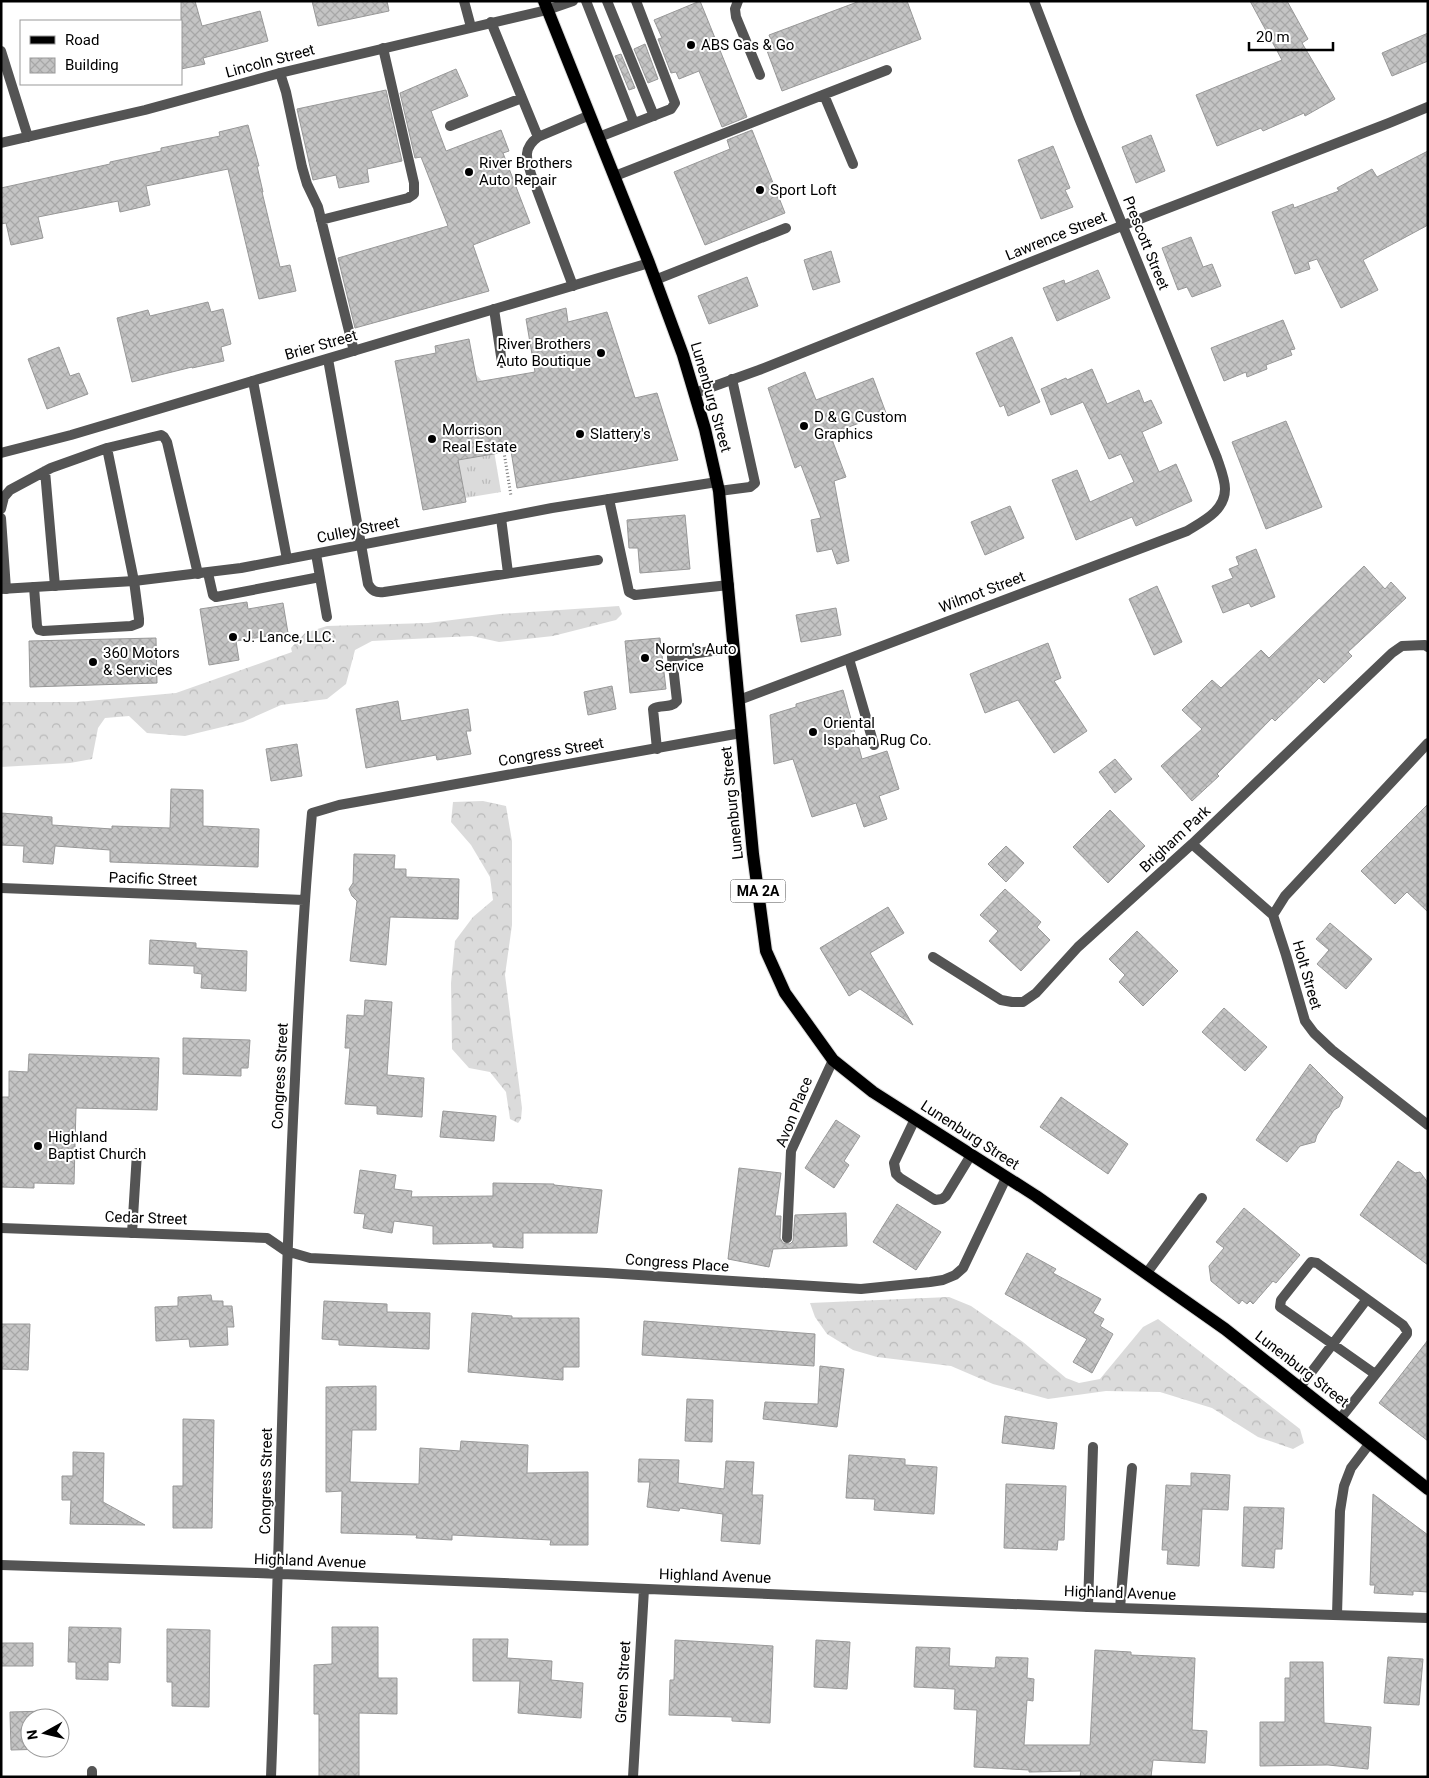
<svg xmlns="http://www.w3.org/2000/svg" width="1429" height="1778" font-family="Roboto,sans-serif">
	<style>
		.grass { fill: url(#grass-tufts) }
		.forest { fill: url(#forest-crowns) }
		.building { fill: url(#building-cross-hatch); stroke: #989898 }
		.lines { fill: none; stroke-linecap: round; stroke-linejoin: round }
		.primary-casing { stroke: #dbdbdb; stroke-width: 14 }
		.path { stroke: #767676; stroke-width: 3; stroke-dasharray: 1 2.5; stroke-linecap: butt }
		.lane { stroke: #545454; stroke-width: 10 }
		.street { stroke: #545454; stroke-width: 10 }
		.primary { stroke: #000; stroke-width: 12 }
		.poi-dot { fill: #000; stroke: #fff; stroke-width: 2 }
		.labels { text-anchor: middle; stroke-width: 4; stroke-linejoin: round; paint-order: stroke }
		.shield { fill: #fff; stroke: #4c4c4c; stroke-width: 1 }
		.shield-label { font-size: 14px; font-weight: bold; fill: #000 }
		.poi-label { font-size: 15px; fill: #000; stroke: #fff; text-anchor: start }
		.street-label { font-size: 15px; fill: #000; stroke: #fff }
	</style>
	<defs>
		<pattern id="grass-tufts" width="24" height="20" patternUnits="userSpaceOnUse" patternTransform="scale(1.25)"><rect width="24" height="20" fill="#dbdbdb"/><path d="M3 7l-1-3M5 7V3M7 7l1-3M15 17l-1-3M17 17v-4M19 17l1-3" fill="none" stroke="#bababa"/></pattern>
		<pattern id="forest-crowns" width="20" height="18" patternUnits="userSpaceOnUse" patternTransform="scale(1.25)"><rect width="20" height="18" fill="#dbdbdb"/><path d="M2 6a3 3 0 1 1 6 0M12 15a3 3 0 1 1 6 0" fill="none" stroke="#bababa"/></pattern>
		<pattern id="building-cross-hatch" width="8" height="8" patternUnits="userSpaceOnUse" patternTransform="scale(1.25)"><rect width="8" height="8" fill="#c4c4c4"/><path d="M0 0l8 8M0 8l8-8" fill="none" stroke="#a7a7a7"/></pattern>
	</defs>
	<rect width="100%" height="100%" fill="#fff"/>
	<path class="grass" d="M475,373l7,8 19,111 -36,6 -22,-119z"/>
	<path class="forest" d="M619,606l3,8 -6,6 -63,16 -54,6 -27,-6 -100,5 -17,9 -9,34 -19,15 -46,6 -38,17 -58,14 -38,-3 -18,-17 -24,2 -7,10 -6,31 -22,4 -69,4v-65h76l99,-9 116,-41 -1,-4 14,-15 22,-7 101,-3 72,-9z
		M483,801l23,5 6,35v84l-7,50 17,133 -1,11 -3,4 -8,-4 -4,-27 -16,-20 -21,-4 -17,-19 -1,-66 4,-42 18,-24 20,-17 -3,-23 -19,-32 -20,-23 2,-20z
		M949,1297l22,9 52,36 43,36 13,5 21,-4 43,-52 15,-8 142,110 4,14 -11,6 -35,-12 -46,-29 -52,-16 -54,-1 -58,8 -55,-15 -42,-18 -74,-9 -24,-7 -26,-16 -12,-17 -5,-14z"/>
	<path class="building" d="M181,1h14l7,25 58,-15 8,30 -65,17 2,6 -24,5z
		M312,1h75l2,10 -71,15z
		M700,1l47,116 -25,10 -23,-56 -20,8 -3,-7 -5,1 -13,-34 4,-1 -8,-18z
		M860,1h47l14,38 -139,52 -16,-43 7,-3 -4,-10z
		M1250,1h37l21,38 -6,4 33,56 -30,17 -1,-3 -41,18 -2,-3 -44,18 -21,-51 86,-35z
		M1428,33v28l-36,15 -10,-23z
		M645,44l13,35 -10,4 -14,-34z
		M621,54l14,34 -6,2 -14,-34z
		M456,69l12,27 -37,15 15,40 55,-21 8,21 -6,2 27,70 -57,22 16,46 -134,37 -17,-70 110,-32 -27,-69 -6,1 -15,-65z
		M386,90l16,71 -35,8 2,13 -30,6 -3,-13 -23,5 -16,-71z
		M248,125l11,41h-2l6,26h-1l18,75 10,-2 6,26 -37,8 -31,-130 -82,17 4,19 -30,7 -2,-11 -80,16 5,21 -32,7 -5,-22 -5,1v-36l109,-24v-2l51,-11v-3l59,-12 -1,-4z
		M752,130l33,83 -80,32 -31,-73 56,-23 -3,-9z
		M1151,135l14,36 -29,12 -14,-36z
		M1053,146l17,42 -5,2 8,17 -32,12 -23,-59z
		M1428,151v74l-65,35 15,30 -37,18 -24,-49 -9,3 2,7 -15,5 -23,-62 21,-8 1,4 45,-17 -2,-3 35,-19 5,8z
		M1191,237l12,30 9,-3 9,22 -29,11 -5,-10 -9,3 -16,-42z
		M831,251l9,31 -27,8 -9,-30z
		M1098,270l12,28 -53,23 -14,-33 21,-8 1,4z
		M747,277l11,29 -49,18 -11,-28z
		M208,302l3,10 12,-3 8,35 -10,3 3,14 -32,7v-1l-60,15 -15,-64 31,-8 2,6z
		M566,308l2,14 39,-10 28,86 22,-5 21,67 -161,28 -6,-37 -53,9 8,42 -43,8 -28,-149 41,-8 -1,-7 34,-7 8,43 58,-10 -9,-53z
		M1283,320l12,29 -5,1 2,5 -26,10 1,4 -20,8 -1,-5 -22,9 -13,-33z
		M1012,337l28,65 -32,14 -4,-11 -4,2 -24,-54z
		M59,347l11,29 9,-3 9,21 -41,15 -19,-50z
		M1092,369l15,35 32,-14 5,13 7,-3 11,23 -20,9 17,40 17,-8 16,37 -56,25 -4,-9 -56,23 -24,-60 25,-10 13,32 44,-20 -13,-28 -12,5 -26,-57 -32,13 -10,-26 25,-11 1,2z
		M805,372l11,28 57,-22 13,35 -56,21 16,43 -12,4 15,80 -12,3 -5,-15 -15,3 -6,-32 10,-2 -20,-53 -6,3 -27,-80z
		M1286,421l36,86 -56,22 -34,-87z
		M1010,506l14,32 -39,17 -14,-33z
		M685,515l5,54 -50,4 -2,-25h-9l-2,-28z
		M1256,549l19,48 -24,10 -2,-4 -26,10 -11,-27 21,-8 -4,-9 10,-4 -3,-8z
		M1364,566l21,23 6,-7 15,16 -58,54 4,4 -28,27 -5,-5 -44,43 -3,-3 -55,56 2,2 -27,25 -31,-35 41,-37 -20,-19 30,-30 9,8 40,-38 8,8z
		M1157,586l25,56 -28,13 -25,-56z
		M247,602l1,7 35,-6 5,30 -52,8 3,19 -30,5 -9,-56z
		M836,608l5,27 -40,7 -5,-27z
		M156,638l1,45 -127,4 -1,-46z
		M660,638l6,51 -36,4 -5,-52z
		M1048,643l13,35 -7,3 33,50 -33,22 -36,-53 -33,13 -15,-39z
		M612,686l4,23 -28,6 -4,-23z
		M843,690l19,69 25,-8 12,38 -20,7 8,23 -23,8 -8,-24 -44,14 -19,-58 -19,5 -4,-49 26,-8v-3z
		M398,701l3,20 67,-12 3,22h-5l5,23 -34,6 -1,-5 -70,13 -10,-59z
		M297,744l5,32 -31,5 -5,-32z
		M1115,759l17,20 -17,14 -16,-21z
		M171,789l32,1v36l56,3 -1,38 -148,-5v-12l-55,-4 -2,18 -30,-2 1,-16 -23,-1v-32l51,4v8l60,4v-3l58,2z
		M1428,804v108l-21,-20 -12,12 -34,-33z
		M1110,810l35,36 -37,37 -35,-36z
		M1006,846l18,17 -18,19 -18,-18z
		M354,854l41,1 -1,14h12v8l53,2 -1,40 -68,-2 -4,48 -36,-4 7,-60 -5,-5 -3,-7 4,-6z
		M1005,889l36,33 -4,5 13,13 -29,31 -32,-30 9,-10 -18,-16z
		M888,907l16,26 -34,20 43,72 -53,-36 -11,7 -29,-48z
		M1330,923l42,36 -26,30 -29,-25 12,-14 -13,-11z
		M1137,931l41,40 -35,35 -24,-24 6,-7 -16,-16z
		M150,940l46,3v5l51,3 -1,40 -45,-3 1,-14 -8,-1v-7l-45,-2z
		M365,1000l27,2 -5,73 37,3 -2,39 -45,-3v-8l-32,-2 5,-56h-5l2,-33 17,1z
		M1224,1008l43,39 -22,24 -43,-39z
		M183,1038l67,2 -2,28h-7v8l-58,-2z
		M29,1054l130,4 -2,52 -81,-2 -2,76 -40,-1v5l-33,-1v-90h8v-26l19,1z
		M1310,1064l33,33 -4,10 -5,3 -17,25 -2,7 -15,4 -13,16 -31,-22z
		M1061,1097l67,47 -20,30 -68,-47z
		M443,1111l53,5 -2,25 -54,-4z
		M836,1120l24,16 -16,25 5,4 -15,23 -29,-20z
		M1398,1161l17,12 5,-1 8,11v82l-68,-50z
		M739,1168l42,5 -6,43h6l-1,22 3,5 7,1 3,-3 2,-26 51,-2 1,33 -74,3 -4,18 -41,-8z
		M360,1170l36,5 -2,14 18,2 -1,6 82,-1v-13l61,1v1l48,5 -5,43h-74v15l-30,-1v-4l-60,1v-18l-39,-5 -2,12 -29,-5 2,-14 -11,-1z
		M897,1204l44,28 -25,38 -43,-28z
		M1244,1208l56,47 -24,28 -3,-2 -20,23 -3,-3 -3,3 -5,-4 -3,4 -28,-23 -2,-15 15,-18 -8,-6z
		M1027,1253l29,16 -3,4 48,26 -8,14 11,6 -4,7 13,8 -21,39 -19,-11 14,-23 -82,-45z
		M211,1295l1,6h11v5h9l2,21h-7l1,18 -38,2 -1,-8 -33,2 -1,-34 23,-1v-9z
		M324,1301l63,3v8l43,1 -1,36 -90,-4v-5l-17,-1z
		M472,1313l40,3v2h67v49h-16v13l-95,-8z
		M644,1321l171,13 -1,32 -172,-11z
		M1,1324h29l-2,46 -27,-1z
		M1428,1340v101l-49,-38z
		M820,1366l24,3 -7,58 -74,-8 2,-17 53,2z
		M376,1386v44h-24l-2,52 69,2 1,-36 40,3 1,-10 67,4 -1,28 61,-1v73h-38l1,-5 -99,-5v5l-36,-2 1,-3 -76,-2 1,-42 -16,1v-105z
		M687,1399l26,1 -1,42 -27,-1z
		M1005,1416l52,7 -3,26 -52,-6z
		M183,1419l31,1 -2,108h-39v-42h10z
		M73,1452l31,1 -1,49 42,23 -75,-1 1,-24h-9v-24h11z
		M849,1455l56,4v6l32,2 -3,47 -60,-4 1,-11 -29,-1z
		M639,1459l40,1 -1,23 46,6 2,-28 28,1 -2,33h11l-3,49 -39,-3 2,-27 -43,-6 -1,3 -32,-4 3,-25h-12z
		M1191,1473l39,2 -2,35 -26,-1 -3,57 -32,-2 1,-14h-6l4,-65 25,1z
		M1006,1484l60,2 -2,54h-6l-1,10 -53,-2z
		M1373,1494l55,41v57l-15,-1v4l-39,-2 1,-8h-5z
		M1244,1507l40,1 -2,41h-7l-1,19 -32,-2z
		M69,1627l52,1 -1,35 -12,-1v18l-32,-1v-17h-8z
		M332,1627h46v51h19v36l-38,-1v64h-40v-63h-5v-49l18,-1z
		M167,1629l43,1 -1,77 -37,-1v-24h-5z
		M473,1639h35l-1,19 45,3 -1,19 32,3 -2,35 -63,-5 2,-32h-47z
		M675,1640l98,6 -3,77 -38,-2v-4l-63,-2 1,-35h4z
		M816,1640l34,2 -3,47 -33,-2z
		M1,1643h32v23h-32z
		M916,1647l34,1 -1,18 46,2 1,-11 32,1 -1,20 7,1 -1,22 -6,-1 -3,45h66l5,-95 36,2v3l64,3 -3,72 15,1 -2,32 -52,-3 -2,17h-71l1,-6 -52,1v-2l-55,-3 3,-57 -23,-1 1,-20 -41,-2z
		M1388,1657l35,2 -4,46 -35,-2z
		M1290,1662h33l1,61 47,4 -3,42 -40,-4 -68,1v-44h25v-44h5z
		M47,1711v7h-17v30l18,1 -37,1 -1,-38z"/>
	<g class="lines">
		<defs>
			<path id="primary" d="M544,1l105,262 34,92 22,74 14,62 34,363 13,97 19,42 48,67 40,32 163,104 189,133 203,160"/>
		</defs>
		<use href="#primary" class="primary-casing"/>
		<path class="path" d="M504,452l7,44"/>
		<path class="lane" d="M464,1l7,26
			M586,1l48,122
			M607,1l47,115
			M738,1l-3,8 1,8 24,58
			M491,22l47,115
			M280,73l6,19 16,75 5,17 11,23 36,144
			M824,95l29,69
			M450,126l72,-28
			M599,137l72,-28 4,-6 -39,-102
			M615,176l272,-106
			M321,220l87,-22 6,-4v-11l-31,-135
			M655,280l131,-52
			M573,286l-42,-112c-5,-16 -8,-26 7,-37l52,-22
			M494,309l8,54
			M328,359l40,225c4,7 8,9 16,8l214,-32
			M253,381l34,178
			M45,471l10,115
			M719,491l31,-4 5,-4 -23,-104
			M609,499l20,93 6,3 94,-10
			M1,509l3,-12 6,-7 41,-22 56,-20 54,-13 3,2 3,5 31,132
			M1,518l5,71
			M501,518l7,55
			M316,554l11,63
			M208,573l5,22 3,2 104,-20
			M34,587l3,39 2,4 4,1 88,-5 8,-3v-4l-5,-38 -27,-133
			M849,659l25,86
			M657,749l-4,-40c7,-5 18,0 24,-8l-5,-44 4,-1 58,-8
			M915,1119l-21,44 2,11 4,4 35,22 7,-1 4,-3 25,-41
			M132,1233l5,-80
			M1146,1274l56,-76
			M1300,1387l67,-88
			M1340,1419c22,-28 45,-56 67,-85v-3l-4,-6 -86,-62 -6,-1 -30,38 -1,7 95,67
			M1088,1607l5,-160
			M1120,1608l12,-140
			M1337,1615l3,-104 4,-25 7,-18 19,-25
			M92,1771v6"/>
		<path class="street" d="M1,51l27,86
			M1,143l144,-33 135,-37 267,-63 26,-9
			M695,393l64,-23 365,-145 265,-102 39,-16
			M1,453l70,-18 578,-172
			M1,589l133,-8 107,-13 311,-60 165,-26
			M739,700l448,-169c16,-10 38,-20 38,-42 0,-10 -5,-22 -8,-31l-138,-340 -45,-117
			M1192,844l81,71 13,40 19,66 9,12 18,17 96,75
			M1,888l303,12
			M1273,915l12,-19 143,-153
			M933,957l68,43 11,2h11l13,-9 42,-46 114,-103 200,-191 10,-7 23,-1 3,2
			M1,1228l266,10 19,13 24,7 297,15 254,16 69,-7 13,-2 12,-5 8,-7 43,-90
			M787,1238l4,-87 42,-91
			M1,1565l256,8 831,34 340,11
			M271,1777c9,-233 12,-466 24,-698 4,-89 9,-178 17,-266l27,-8 402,-72
			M633,1777l11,-188"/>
		<use href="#primary" class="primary"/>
	</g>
	<g class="poi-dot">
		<circle cx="691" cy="45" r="5"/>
		<circle cx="469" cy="172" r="5"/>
		<circle cx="760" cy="190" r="5"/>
		<circle cx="601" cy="353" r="5"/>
		<circle cx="804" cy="426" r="5"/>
		<circle cx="580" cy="434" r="5"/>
		<circle cx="432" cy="439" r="5"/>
		<circle cx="233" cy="637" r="5"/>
		<circle cx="645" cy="658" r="5"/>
		<circle cx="93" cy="662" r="5"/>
		<circle cx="813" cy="732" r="5"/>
		<circle cx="38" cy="1146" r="5"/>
	</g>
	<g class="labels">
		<rect class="shield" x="730.5" y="879.5" width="55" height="23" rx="4"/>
		<g class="shield-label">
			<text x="758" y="896">MA 2A</text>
		</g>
		<g class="poi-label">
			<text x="701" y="50">ABS Gas &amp; Go</text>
			<text x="479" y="168">River Brothers<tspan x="479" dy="17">Auto Repair</tspan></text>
			<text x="770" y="195">Sport Loft</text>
			<text x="591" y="349" text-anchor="end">River Brothers<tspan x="591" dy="17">Auto Boutique</tspan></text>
			<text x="814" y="422">D &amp; G Custom<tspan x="814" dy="17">Graphics</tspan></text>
			<text x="442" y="435">Morrison<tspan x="442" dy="17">Real Estate</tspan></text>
			<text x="590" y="439">Slattery's</text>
			<text x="243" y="642">J. Lance, LLC.</text>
			<text x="655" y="654">Norm's Auto<tspan x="655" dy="17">Service</tspan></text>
			<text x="103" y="658">360 Motors<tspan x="103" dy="17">&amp; Services</tspan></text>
			<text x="823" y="728">Oriental<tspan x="823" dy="17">Ispahan Rug Co.</tspan></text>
			<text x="48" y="1142">Highland<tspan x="48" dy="17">Baptist Church</tspan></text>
		</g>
		<g class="street-label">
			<text transform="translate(270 61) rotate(-15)" y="5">Lincoln Street</text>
			<text transform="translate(1056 236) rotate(-22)" y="5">Lawrence Street</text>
			<text transform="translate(1146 243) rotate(68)" y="5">Prescott Street</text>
			<text transform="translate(321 345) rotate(-16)" y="5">Brier Street</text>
			<text transform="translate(711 397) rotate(74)" y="5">Lunenburg Street</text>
			<text transform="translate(358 530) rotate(-11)" y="5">Culley Street</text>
			<text transform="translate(982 592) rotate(-21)" y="5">Wilmot Street</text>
			<text transform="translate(551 752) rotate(-10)" y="5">Congress Street</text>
			<text transform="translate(732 803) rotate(-96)" y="5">Lunenburg Street</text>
			<text transform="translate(1175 839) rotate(-43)" y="5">Brigham Park</text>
			<text transform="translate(153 879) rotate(2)" y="5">Pacific Street</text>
			<text transform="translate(1307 975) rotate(74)" y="5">Holt Street</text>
			<text transform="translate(280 1076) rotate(-87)" y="5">Congress Street</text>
			<text transform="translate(794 1112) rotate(-68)" y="5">Avon Place</text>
			<text transform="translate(970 1135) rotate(33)" y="5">Lunenburg Street</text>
			<text transform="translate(146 1218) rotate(2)" y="5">Cedar Street</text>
			<text transform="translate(677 1263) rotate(4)" y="5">Congress Place</text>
			<text transform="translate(1302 1369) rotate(38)" y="5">Lunenburg Street</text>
			<text transform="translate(266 1481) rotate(-89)" y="5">Congress Street</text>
			<text transform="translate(310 1561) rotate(2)" y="5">Highland Avenue</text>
			<text transform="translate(715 1576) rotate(2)" y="5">Highland Avenue</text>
			<text transform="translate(1120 1593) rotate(2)" y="5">Highland Avenue</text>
			<text transform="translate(623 1682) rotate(-87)" y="5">Green Street</text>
		</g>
	</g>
	<rect width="1429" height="1778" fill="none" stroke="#000000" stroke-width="5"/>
	<rect x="20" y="20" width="162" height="65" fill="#ffffff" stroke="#999999"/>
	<rect x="30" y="36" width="25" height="8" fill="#000000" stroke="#999999"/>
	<text x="65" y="45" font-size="15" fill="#000000">Road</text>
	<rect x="30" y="58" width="25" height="15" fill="url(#building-cross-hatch)" stroke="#999999"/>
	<text x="65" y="70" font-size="15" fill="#000000">Building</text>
	<g transform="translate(45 1733) rotate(262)"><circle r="24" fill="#ffffff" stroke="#999999"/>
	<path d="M0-4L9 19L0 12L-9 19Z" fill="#000000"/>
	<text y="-8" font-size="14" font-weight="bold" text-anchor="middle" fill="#000000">N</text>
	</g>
	<path d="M1249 42v8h84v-8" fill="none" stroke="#000000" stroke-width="2.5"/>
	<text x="1256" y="42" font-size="15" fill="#000000" stroke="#ffffff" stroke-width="4" paint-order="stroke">20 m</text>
</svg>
